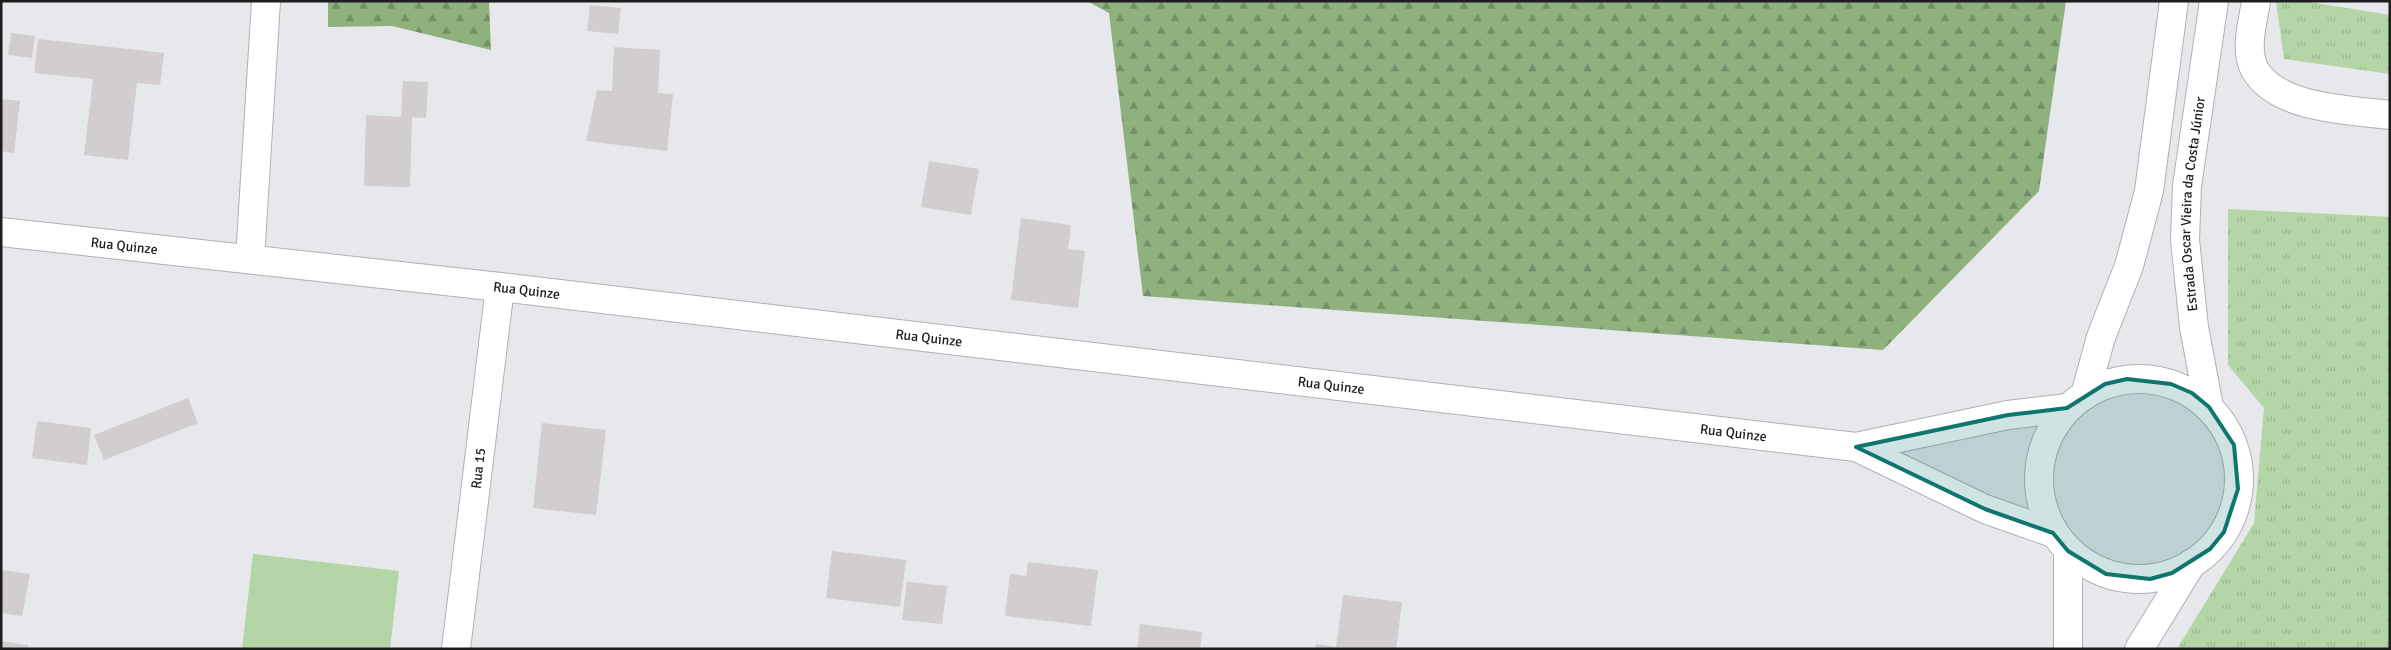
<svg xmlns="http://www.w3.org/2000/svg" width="2391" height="650" font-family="Signika,sans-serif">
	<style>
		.grass { fill: url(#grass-tufts) }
		.forest { fill: url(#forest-firs) }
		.pitch { fill: #b4d5a5 }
		.building { fill: #d2cdce }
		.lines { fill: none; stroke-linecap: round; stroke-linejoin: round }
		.minor-casing { stroke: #b0b1b4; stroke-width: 30 }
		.major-casing { stroke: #b0b1b4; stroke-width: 30 }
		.minor { stroke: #fff; stroke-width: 28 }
		.major { stroke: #fff; stroke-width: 28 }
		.marked { fill: #0f766e; fill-opacity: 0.2; stroke: #0f766e; stroke-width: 4; stroke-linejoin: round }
		.labels { text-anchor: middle; stroke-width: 4; stroke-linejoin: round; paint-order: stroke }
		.street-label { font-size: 14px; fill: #1d1d1e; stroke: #fff }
	</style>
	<defs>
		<pattern id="grass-tufts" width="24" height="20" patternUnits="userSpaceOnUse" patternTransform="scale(1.25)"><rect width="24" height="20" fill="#b4d5a5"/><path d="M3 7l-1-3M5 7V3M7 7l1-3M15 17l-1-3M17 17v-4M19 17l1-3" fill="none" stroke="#9ab68e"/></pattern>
		<pattern id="forest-firs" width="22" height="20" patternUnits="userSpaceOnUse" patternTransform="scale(1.25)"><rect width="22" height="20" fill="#8eb17e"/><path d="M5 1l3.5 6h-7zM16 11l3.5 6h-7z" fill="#738f67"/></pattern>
	</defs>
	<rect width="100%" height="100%" fill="#e6e8eb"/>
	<path class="grass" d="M2276,1h27l87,14v59l-106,-15z
		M2228,209l162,8v432h-213l77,-126 10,-115 -36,-43z"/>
	<path class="forest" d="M328,1h161l2,49 -99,-24 -64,1z
		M1087,1h979l-27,190 -156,159 -740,-54 -34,-283z"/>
	<path class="pitch" d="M253,554l146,17 -9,78h-148z"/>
	<path class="building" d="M590,5l31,3 -3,26 -31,-3z
		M11,33l24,3 -3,22 -24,-3z
		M38,39l126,14 -4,32 -23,-2 -9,77 -44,-5 9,-76 -59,-6z
		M614,47l46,3 -2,43 15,1 -6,57 -81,-10 11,-51 15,1z
		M403,81l25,1 -2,36 -14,-1 -2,70 -46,-1 2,-71 35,2z
		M1,99l19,2 -6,52 -13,-2z
		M929,161l50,8 -8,46 -50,-8z
		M1021,218l50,7 -3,24 17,2 -7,57 -67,-8z
		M188,398l10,25 -94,37 -10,-25z
		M37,421l54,7 -4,37 -55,-7z
		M542,423l64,7 -10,85 -63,-7z
		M832,551l74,9 -6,47 -74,-9z
		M1028,562l70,8 -7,56 -86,-10 5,-42 16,2z
		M1,570l29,4 -8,42 -21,-3z
		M907,582l40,4 -5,38 -40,-4z
		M1343,595l59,7 -6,47h-81l1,-5 20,3z
		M1140,624l62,8 -2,17h-63z
		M1,641l27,4v4h-27z"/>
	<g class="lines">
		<defs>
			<g id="minor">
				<path d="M2256,1c-3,21 -12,49 -1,69 23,39 95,40 135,45"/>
				<path id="s1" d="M1,232l499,55 1356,160 129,62 68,24"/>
				<path d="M250,259l16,-258"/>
				<path d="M1856,447l152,-32 59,-7"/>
				<path id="s2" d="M456,649l44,-362"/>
			</g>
			<g id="major">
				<circle cx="2139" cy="479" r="100"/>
				<path d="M2085,395l16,-58 28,-71 20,-75 25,-190"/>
				<path id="s3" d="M2209,407l-15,-80 -9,-87 2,-54 27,-185"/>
				<path d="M2068,649v-98"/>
				<path d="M2139,649l53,-86"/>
			</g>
		</defs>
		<use href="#minor" class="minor-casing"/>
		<use href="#major" class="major-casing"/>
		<use href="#minor" class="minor"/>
		<use href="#major" class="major"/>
	</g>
	<path class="marked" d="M2127,379l44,5 21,9 17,14 25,38 4,44 -14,43 -14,17 -38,24 -22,6 -44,-5 -38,-23 -15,-18 -68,-24 -129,-62 152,-32 59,-7 38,-24z"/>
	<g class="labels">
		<g class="street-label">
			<text dy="5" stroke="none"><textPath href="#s3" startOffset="205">Estrada Oscar Vieira da Costa Júnior</textPath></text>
			<text dy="5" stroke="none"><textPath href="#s1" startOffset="124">Rua Quinze</textPath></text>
			<text dy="5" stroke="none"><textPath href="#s1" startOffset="529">Rua Quinze</textPath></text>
			<text dy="5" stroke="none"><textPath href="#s1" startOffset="934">Rua Quinze</textPath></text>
			<text dy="5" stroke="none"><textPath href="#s1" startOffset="1339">Rua Quinze</textPath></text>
			<text dy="5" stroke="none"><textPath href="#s1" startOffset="1744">Rua Quinze</textPath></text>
			<text dy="5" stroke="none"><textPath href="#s2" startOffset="182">Rua 15</textPath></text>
		</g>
	</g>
	<rect width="2391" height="650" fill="none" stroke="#1d1d1e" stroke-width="5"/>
</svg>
